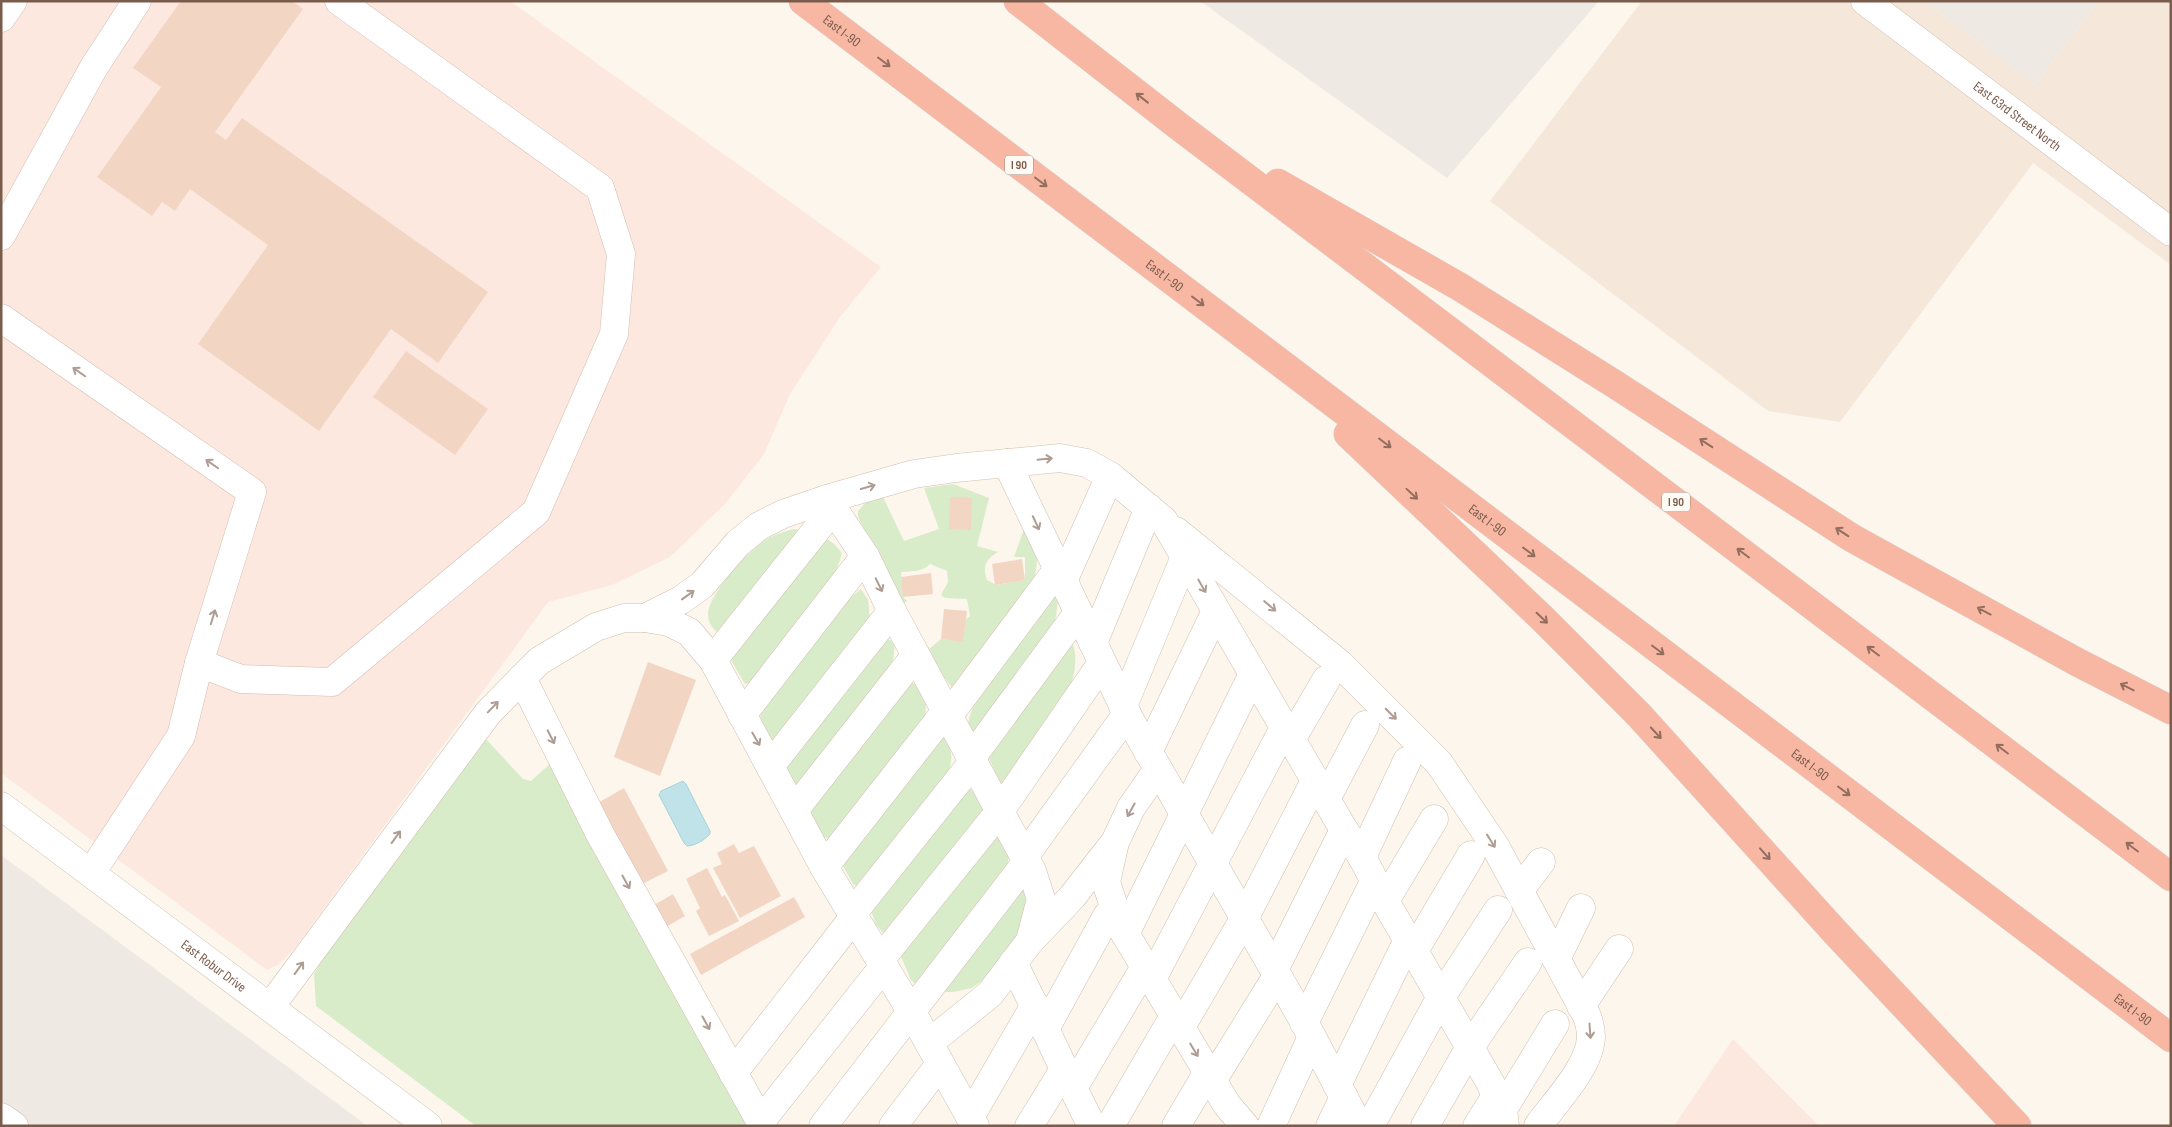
<svg xmlns="http://www.w3.org/2000/svg" width="2172" height="1127" font-family="'Sofia Sans Condensed',sans-serif">
	<style>
		.residential { fill: #f5e8da }
		.commercial { fill: #fde8e0 }
		.industrial { fill: #efe9e4 }
		.green { fill: #d8ecc9 }
		.water { fill: #bfe3e8; stroke: #a5d3da }
		.building { fill: #f3d5c3 }
		.lines { fill: none; stroke-linecap: round; stroke-linejoin: round }
		.minor-casing { stroke: #d1beb0; stroke-width: 29 }
		.highway-casing { stroke: #dad1cd; stroke-width: 29 }
		.minor { stroke: #fff; stroke-width: 28 }
		.highway { stroke: #f7b7a3; stroke-width: 28 }
		.oneway { stroke: #936e5e }
		.oneway2 { stroke: #af9d94 }
		.labels { text-anchor: middle; stroke-width: 5; stroke-linejoin: round; paint-order: stroke }
		.shield { fill: #fffaf3; stroke: #a28b7f; stroke-width: 1 }
		.shield-label { font-size: 12px; font-weight: bold; fill: #7a5c4d }
		.street-label { font-size: 14px; fill: #7a5c4d; stroke: #fffaf3 }
	</style>
	<rect width="100%" height="100%" fill="#fdf6ec"/>
	<path class="residential" d="M1642,1h282l111,84 63,-84h73v264l-138,-102 -193,259 -72,-11 -278,-210z"/>
	<path class="commercial" d="M1,1h509l371,266 -41,50 -50,77 -26,60 -39,50 -55,53 -58,28 -64,17 -253,346 -17,17 -11,5 -266,-197z
		M1733,1039l86,87h-145z"/>
	<path class="industrial" d="M1200,1h399l-152,177z
		M1924,1h174l-63,84z
		M1,855l357,264 9,7h-366z"/>
	<path class="green" d="M953,484l36,14 -12,48 21,6c-12,8 -16,13 -11,28l9,5 29,-5v-23h-11l10,-28c14,21 16,29 9,53l-80,107 -14,-18 -11,-21 13,-11 22,2 2,-21 5,-4 -3,-17 -22,-1 -4,-3 7,-13 -1,-11 -17,-7c-7,8 -19,7 -29,8l2,25 4,4 -5,4 -44,-88v-6l11,-12 14,-2 21,44 35,-12 -15,-41z
		M794,529l6,1 -82,104c-5,-6 -10,-11 -10,-20 0,-18 34,-55 48,-67 11,-10 25,-15 38,-18z
		M823,536l11,8 8,9 -9,29 -81,100 -7,2 -14,-24 1,-6z
		M861,589l7,11 2,18 -95,123 -5,-1 -10,-22 2,-9 88,-111z
		M1052,594l6,7 -3,21 -76,108 -7,1 -4,-6c7,-42 58,-96 84,-131z
		M888,639l7,4 -2,18 3,6 -97,120 -10,-11 -6,-14 69,-88z
		M1072,643c8,15 0,46 -8,60 -18,29 -42,56 -62,84l-14,-31z
		M913,683l6,2 7,19 -1,15 -95,120 -10,-3 -11,-19 2,-12 97,-119z
		M943,737c12,14 9,26 3,42l-89,107 -4,-2 -11,-20z
		M485,738l38,41 8,2 21,-19 198,364h-274l-160,-120 -2,-32 21,-35z
		M965,786c13,6 17,17 20,32l-96,121 -13,-14 -5,-15z
		M995,833l14,22 -2,12 -90,118 -6,-5 -12,-28z
		M1023,888l5,3 -3,35 -32,47 -21,15 -18,4h-15z"/>
	<path class="water" d="M683,781l3,3 24,47v3c-5,6 -16,12 -23,12l-3,-3 -25,-48 2,-4z"/>
	<path class="building" d="M181,1h111l11,8 -88,123 11,8 16,-22 246,174 -50,71 -47,-34 -72,102 -121,-87 70,-99 -78,-56 -15,22 -13,-9 -10,14 -55,-39 64,-90 -28,-19z
		M406,351l82,58 -33,46 -82,-58z
		M950,497l22,1 -1,32 -22,-1z
		M1022,559l3,21 -30,5 -3,-21z
		M931,573l2,21 -30,3 -2,-20z
		M944,609l23,2 -4,31 -22,-3z
		M648,662l48,18 -36,96 -46,-19z
		M624,788l44,83 -30,15 -42,-82z
		M734,844l5,9 15,-7 27,50 -41,22 -27,-50 9,-4 -5,-11z
		M707,868l15,29 3,-2 14,26 -30,15 -13,-25 4,-3 -14,-29z
		M673,894l12,22 -19,11 -12,-22z
		M794,897l11,20 -104,58 -11,-21z"/>
	<g class="lines">
		<defs>
			<g id="minor">
				<path id="s1" d="M1865,1l306,231"/>
				<path d="M1,18l12,-17"/>
				<path d="M1,236l93,-169 43,-66"/>
				<path d="M1,318l251,174 -53,171 -18,73 -90,137"/>
				<path d="M1007,463l123,257 172,298 57,108"/>
				<path d="M827,499l38,57 27,55 140,260 9,28 -11,42 -40,53 -61,49"/>
				<path d="M1176,531l164,133 99,99 56,83 91,168c3,7 5,15 5,23 -1,30 -36,65 -53,89"/>
				<path d="M1063,581l47,-105"/>
				<path d="M645,618l36,-18 21,-15 36,-42 21,-17 24,-12 44,-15 87,-25 42,-6 104,-10 27,5 23,13 54,45 180,309 18,27 23,44 106,183 13,33 1,9"/>
				<path d="M1093,643l56,-135"/>
				<path d="M713,660l120,-151"/>
				<path d="M199,663l42,16 91,3 204,-170 78,-178 7,-80 -21,-66 -261,-187"/>
				<path d="M522,678l78,156 163,292"/>
				<path d="M1123,706l62,-149"/>
				<path d="M742,715l123,-159"/>
				<path d="M949,715l109,-146"/>
				<path d="M1291,740l35,-60"/>
				<path d="M1148,752l68,-141"/>
				<path d="M972,757l106,-144"/>
				<path d="M771,765l121,-154"/>
				<path d="M1158,769l-27,39 -16,34 -9,40 14,43 107,180 18,21"/>
				<path d="M1326,799l39,-74"/>
				<path id="s2" d="M1,806l427,320"/>
				<path d="M795,809l121,-154"/>
				<path d="M1024,857l103,-143"/>
				<path d="M1362,857l45,-96"/>
				<path d="M824,867l123,-157"/>
				<path d="M1519,891l22,-29"/>
				<path d="M1385,901l49,-82"/>
				<path d="M852,914l122,-153"/>
				<path d="M1125,934l128,-260"/>
				<path d="M1031,940l41,-43 39,-50"/>
				<path d="M1414,951l57,-96"/>
				<path d="M1556,959l25,-51"/>
				<path d="M880,960l120,-149 102,-148"/>
				<path d="M1013,963c28,54 51,109 79,163"/>
				<path d="M1274,970l70,-140"/>
				<path d="M1152,979l132,-251"/>
				<path d="M1581,1006l38,-57"/>
				<path d="M270,1007l218,-294 51,-52 57,-34 28,-9h21l24,4 20,10 24,28 111,207 90,149 61,110"/>
				<path d="M1304,1023l70,-141"/>
				<path d="M1181,1027l63,-108 71,-138"/>
				<path d="M1045,1029l62,-113"/>
				<path d="M733,1073l121,-156"/>
				<path d="M1212,1081l65,-105"/>
				<path d="M1337,1085l71,-145"/>
				<path d="M1073,1088l72,-121"/>
				<path d="M1502,1111l53,-87"/>
				<path d="M1,1117l13,9"/>
				<path d="M970,1117l65,-112"/>
				<path d="M761,1121l123,-155"/>
				<path d="M823,1126l203,-263"/>
				<path d="M893,1126l47,-62"/>
				<path d="M1029,1126l34,-55"/>
				<path d="M1110,1126l64,-110"/>
				<path d="M1176,1126l32,-54"/>
				<path d="M1271,1126l41,-89"/>
				<path d="M1330,1126l14,-29"/>
				<path d="M1370,1126l71,-129 57,-87"/>
				<path d="M1425,1126l45,-79 58,-85"/>
				<path d="M1477,1126l19,-30"/>
			</g>
			<g id="highway">
				<path id="s3" d="M803,1l1368,1037"/>
				<path d="M1018,1l163,127 990,749"/>
				<path d="M1278,183l182,104 156,98 236,153 225,124 94,48"/>
				<path d="M1348,434l194,184 97,97 196,217 182,194"/>
			</g>
		</defs>
		<use href="#minor" class="minor-casing"/>
		<use href="#highway" class="highway-casing"/>
		<use href="#minor" class="minor"/>
		<use href="#highway" class="highway"/>
	</g>
	<defs><path id="oneway-shaft" d="M-6 0H5M1.5-3L5.5 0L1.5 3" fill="none" stroke-width="1.6" stroke-linecap="round" stroke-linejoin="round" transform="scale(1.25)"/></defs>
	<g class="oneway">
		<use href="#oneway-shaft" transform="translate(884 62) rotate(37)"/>
		<use href="#oneway-shaft" transform="translate(1142 98) rotate(-142)"/>
		<use href="#oneway-shaft" transform="translate(1041 182) rotate(37)"/>
		<use href="#oneway-shaft" transform="translate(1198 301) rotate(37)"/>
		<use href="#oneway-shaft" transform="translate(1385 443) rotate(37)"/>
		<use href="#oneway-shaft" transform="translate(1706 443) rotate(-147)"/>
		<use href="#oneway-shaft" transform="translate(1412 494) rotate(43)"/>
		<use href="#oneway-shaft" transform="translate(1842 532) rotate(-147)"/>
		<use href="#oneway-shaft" transform="translate(1529 552) rotate(37)"/>
		<use href="#oneway-shaft" transform="translate(1743 553) rotate(-143)"/>
		<use href="#oneway-shaft" transform="translate(1984 611) rotate(-152)"/>
		<use href="#oneway-shaft" transform="translate(1542 618) rotate(44)"/>
		<use href="#oneway-shaft" transform="translate(1658 650) rotate(37)"/>
		<use href="#oneway-shaft" transform="translate(1873 651) rotate(-143)"/>
		<use href="#oneway-shaft" transform="translate(2127 687) rotate(-153)"/>
		<use href="#oneway-shaft" transform="translate(1656 733) rotate(47)"/>
		<use href="#oneway-shaft" transform="translate(2002 749) rotate(-143)"/>
		<use href="#oneway-shaft" transform="translate(1844 791) rotate(37)"/>
		<use href="#oneway-shaft" transform="translate(2132 847) rotate(-143)"/>
		<use href="#oneway-shaft" transform="translate(1765 854) rotate(48)"/>
	</g>
	<g class="oneway2">
		<use href="#oneway-shaft" transform="translate(79 372) rotate(-145)"/>
		<use href="#oneway-shaft" transform="translate(1045 459) rotate(-6)"/>
		<use href="#oneway-shaft" transform="translate(212 464) rotate(-145)"/>
		<use href="#oneway-shaft" transform="translate(868 487) rotate(-16)"/>
		<use href="#oneway-shaft" transform="translate(1036 523) rotate(65)"/>
		<use href="#oneway-shaft" transform="translate(879 585) rotate(64)"/>
		<use href="#oneway-shaft" transform="translate(1202 586) rotate(60)"/>
		<use href="#oneway-shaft" transform="translate(688 595) rotate(-36)"/>
		<use href="#oneway-shaft" transform="translate(1270 606) rotate(40)"/>
		<use href="#oneway-shaft" transform="translate(213 617) rotate(-73)"/>
		<use href="#oneway-shaft" transform="translate(493 707) rotate(-46)"/>
		<use href="#oneway-shaft" transform="translate(1391 714) rotate(45)"/>
		<use href="#oneway-shaft" transform="translate(551 737) rotate(63)"/>
		<use href="#oneway-shaft" transform="translate(756 739) rotate(60)"/>
		<use href="#oneway-shaft" transform="translate(1131 810) rotate(119)"/>
		<use href="#oneway-shaft" transform="translate(396 837) rotate(-54)"/>
		<use href="#oneway-shaft" transform="translate(1491 841) rotate(58)"/>
		<use href="#oneway-shaft" transform="translate(626 882) rotate(61)"/>
		<use href="#oneway-shaft" transform="translate(299 968) rotate(-54)"/>
		<use href="#oneway-shaft" transform="translate(706 1023) rotate(61)"/>
		<use href="#oneway-shaft" transform="translate(1590 1031) rotate(86)"/>
		<use href="#oneway-shaft" transform="translate(1194 1050) rotate(59)"/>
	</g>
	<g class="labels">
		<g class="shield">
			<rect x="1005" y="155.5" width="28" height="19" rx="4"/>
			<rect x="1662" y="492.5" width="28" height="19" rx="4"/>
		</g>
		<g class="shield-label">
			<text x="1019" y="169">I 90</text>
			<text x="1676" y="506">I 90</text>
		</g>
		<g class="street-label">
			<text dy="5" stroke="none"><textPath href="#s3" startOffset="49">East I-90</textPath></text>
			<text dy="5" stroke="none"><textPath href="#s1" startOffset="191">East 63rd Street North</textPath></text>
			<text dy="5" stroke="none"><textPath href="#s3" startOffset="454">East I-90</textPath></text>
			<text dy="5" stroke="none"><textPath href="#s3" startOffset="859">East I-90</textPath></text>
			<text dy="5" stroke="none"><textPath href="#s3" startOffset="1264">East I-90</textPath></text>
			<text dy="5" stroke="none"><textPath href="#s2" startOffset="266">East Robur Drive</textPath></text>
			<text dy="5" stroke="none"><textPath href="#s3" startOffset="1669">East I-90</textPath></text>
		</g>
	</g>
	<rect width="2172" height="1127" fill="none" stroke="#7a5c4d" stroke-width="5"/>
</svg>
